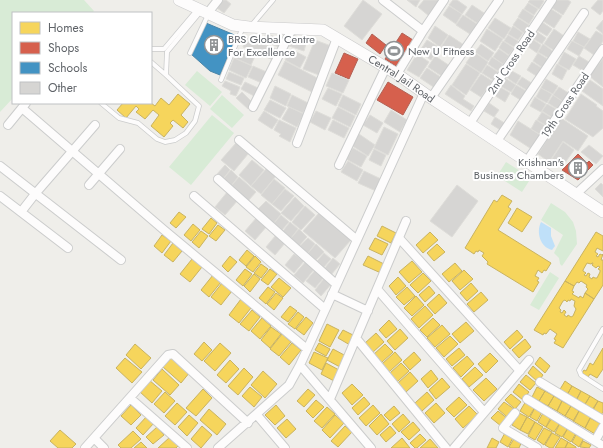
<svg xmlns="http://www.w3.org/2000/svg" width="603" height="448" font-family="Jost,sans-serif">
	<style>
		.green { fill: #d8ebd6 }
		.water { fill: #bfe0f9 }
		.homes { fill: #f6d55c; stroke: #c9b360; fill-rule: evenodd }
		.shops { fill: #d6604d; stroke: #b26155 }
		.schools { fill: #4393c3; stroke: #4b85a8 }
		.building { fill: #d6d5d3; stroke: #deddd9 }
		.lines { fill: none; stroke-linecap: round; stroke-linejoin: round }
		.lane-casing { stroke: #cbcccc; stroke-width: 5.5 }
		.street-casing { stroke: #cbcccc; stroke-width: 10 }
		.secondary-casing { stroke: #cacacb; stroke-width: 12 }
		.lane { stroke: #fdfcfc; stroke-width: 4 }
		.street { stroke: #fdfcfc; stroke-width: 8 }
		.secondary { stroke: #fdfcfc; stroke-width: 11 }
		.labels { text-anchor: middle; stroke-width: 4; stroke-linejoin: round; paint-order: stroke }
		.poi-label { font-size: 11px; fill: #5f6368; stroke: #fff; text-anchor: start }
		.street-label { font-size: 11px; fill: #5f6368; stroke: #fff }
	</style>
	<rect width="100%" height="100%" fill="#efeeea"/>
	<path class="green" d="M0,0h84l10,11 -2,2h-79v85l-13,14z
		M197,71l25,21 -12,14 -25,-21z
		M222,95l22,20 -12,13 -22,-19z
		M212,115l22,18 -43,52 -22,-18z
		M506,162l25,16 -9,14 -25,-16z
		M551,203l14,9 8,10 3,9 1,13 -15,22 -2,-2 -1,-6 -5,-5 9,-18 -22,-15z
		M550,272l9,6 -20,32 -9,-5z"/>
	<path class="water" d="M541,222l10,6v8l4,10 -3,4c-12,-3 -16,-18 -11,-28z"/>
	<path class="homes" d="M178,94l12,10 -9,11 7,7 -5,6 -10,-8 -3,3 3,3 -9,11 -13,-11 8,-11 -6,-5 -8,9 -9,-7 3,-3 -3,-3 -10,12 -9,-8 6,-7h28l4,3 6,-8 8,7z
		M502,195l10,6 -4,6 3,2 -13,21 53,33 -5,8 -2,-1 -2,3 -4,-3 -3,6 4,2 -2,3 2,1 -6,10 -46,-28 1,-2 -6,-6 2,-3 -5,-3 -1,2 -2,-1 -2,3 -9,-6 29,-48 3,2z
		M517,208l15,9 -10,15 -14,-9z
		M179,212l7,5 -10,11 -6,-5z
		M211,218l6,5 -8,11 -7,-5z
		M193,224l7,6 -9,11 -7,-6z
		M218,225l7,5 -9,11 -7,-5z
		M382,226l14,7 -5,10 -14,-7z
		M201,231l7,5 -9,12 -7,-6z
		M430,232l8,8 -15,13 -7,-8z
		M596,232l7,4v15l-6,-3 -2,4 3,2 -2,2 2,1 2,-3 2,1 1,-1 -2,6h2v25l-9,14 -9,-6 3,-4 -2,-2 1,-2 -6,-4 -2,2 -2,-1 -3,4 -9,-5zM587,263l4,1 1,-1h1l-1,2 4,3 2,-2 2,1 -2,2 2,1v2l-3,6h-2l-2,-1 -1,2 -3,-2 1,-3 -2,-1 -2,3 -2,-1 2,-2 -3,-2v-1z
		M162,235l9,6 -9,12 -8,-7z
		M375,238l13,6 -6,11 -13,-6z
		M173,243l9,8 -9,11 -9,-7z
		M437,244l8,8 -11,9 -7,-8z
		M247,250l7,6 -8,10 -7,-6z
		M230,256l7,6 -9,10 -6,-6z
		M255,256l6,6 -8,10 -7,-5z
		M368,256l18,9 -5,8 -18,-8z
		M192,259l10,8 -12,15 -10,-8z
		M412,261l10,11 -13,11 -10,-11z
		M455,263l7,8 -13,11 -7,-8z
		M261,264l7,5 -7,9 -7,-5z
		M245,269l7,5 -9,12 -7,-6z
		M270,269l7,5 -9,11 -7,-5z
		M464,270l9,9 -13,11 -8,-9z
		M423,273l8,8 -13,12 -8,-8z
		M254,274l6,5 -10,13 -6,-6z
		M213,275l8,7 -12,15 -8,-7z
		M398,277l8,9 -10,9 -7,-9z
		M279,278l12,10 -8,9 -12,-10z
		M565,281l9,5 -2,5 2,1 -2,2 7,4 1,-2 3,2 2,-5 9,6 -31,49 -9,-5 2,-3 -2,-1 3,-5 -7,-5 -4,5 -2,-1 -1,2 -9,-5zM571,299l4,2 -1,5 2,3 -3,7 -2,1 -3,-2 -1,2 -3,-2 2,-3 -2,-2 -2,3 -2,-1 1,-2 -2,-2 4,-7 2,-1 2,2 1,-2 2,1z
		M222,283l10,8 -11,14 -10,-8z
		M471,283l7,8 -11,10 -7,-8z
		M429,286l6,7 -10,9 -6,-7z
		M268,287l7,5 -9,12 -7,-6z
		M407,287l8,9 -11,9 -8,-8z
		M481,292l7,8 -14,12 -7,-8z
		M276,293l7,5 -9,12 -7,-6z
		M439,294l8,9 -12,11 -8,-9z
		M416,296l8,9 -12,11 -8,-8z
		M241,299l10,9 -12,15 -10,-8z
		M290,306l7,5 -9,11 -7,-5z
		M425,306l8,9 -14,13 -8,-9z
		M252,310l8,7 -11,14 -9,-7z
		M298,312l6,5 -9,12 -7,-5z
		M306,317l7,6 -9,12 -8,-6z
		M262,318l9,8 -11,13 -9,-8z
		M433,318l7,7 -13,12 -7,-7z
		M389,320l8,9 -11,9 -7,-8z
		M466,322l8,9 -14,12 -8,-9z
		M327,324l12,6 -9,17 -11,-6z
		M442,325l8,9 -15,13 -8,-9z
		M271,327l10,7 -11,14 -9,-8z
		M400,329l8,9 -13,12 -8,-9z
		M343,330l12,6 -5,9 -12,-7z
		M517,330l6,7 -13,12 -6,-7z
		M376,333l8,9 -12,11 -8,-9z
		M282,334l9,8 -12,14 -9,-7z
		M450,336l8,8 -14,13 -8,-9z
		M525,339l6,8 -12,11 -7,-8z
		M204,342l8,8 -10,11 -8,-7z
		M220,343l11,10 -16,18 -11,-10z
		M292,343l9,7 -12,15 -9,-8z
		M319,343l11,6 -4,7 -11,-6z
		M135,344l16,14 -10,11 -15,-14z
		M385,344l8,8 -12,11 -8,-8z
		M459,348l6,7 -13,11 -6,-7z
		M603,348v21l-6,9 -7,-4 -2,3 -6,-4 2,-3 2,1 4,-8 3,2z
		M333,349l13,7 -6,11 -13,-7z
		M314,352l14,6 -6,12 -13,-7z
		M395,352l7,8 -13,12 -7,-8z
		M414,352l7,8 -11,10 -7,-8z
		M490,353l8,8 -12,12 -8,-9z
		M467,356l7,8 -13,13 -8,-9z
		M172,357l18,15 -9,11 -18,-16z
		M540,357l10,9 -5,7 -10,-9z
		M125,358l17,14 -10,11 -16,-15z
		M230,360l9,9 -13,14 -9,-8z
		M326,363l13,7 -5,11 -13,-7z
		M401,363l8,8 -12,11 -7,-9z
		M533,366l10,9 -5,7 -10,-9z
		M475,367l8,8 -14,12 -7,-8z
		M244,368l9,9 -15,18 -10,-9z
		M162,369l17,16 -9,10 -17,-15z
		M431,370l7,9 -10,9 -7,-9z
		M263,371l14,13 -12,14 -14,-13z
		M410,372l8,9 -12,11 -8,-9z
		M526,375l10,8 -6,7 -10,-8z
		M442,378l8,9 -14,12 -7,-9z
		M486,378l11,11 -13,12 -11,-11z
		M149,380l13,11 -10,12 -13,-12z
		M565,381l7,5 -5,9 -8,-4z
		M352,384l11,11 -11,10 -10,-12z
		M519,384l10,8 -6,8 -10,-8z
		M572,386l9,5 -5,9 -9,-5z
		M250,387l12,10 -8,10 -12,-11z
		M537,387l8,4 -6,10 -7,-4z
		M203,389l9,9 -16,18 -10,-8z
		M308,389l7,6 -11,12 -7,-6z
		M545,391l9,5 -6,10 -9,-5z
		M581,391l9,5 -6,10 -8,-5z
		M165,392l10,9 -11,12 -10,-9z
		M427,392l7,8 -12,11 -7,-8z
		M511,394l10,8 -6,7 -10,-9z
		M554,396l8,5 -5,10 -9,-5z
		M590,396l8,5 -6,9 -8,-4z
		M364,397l6,7 -12,11 -6,-7z
		M459,397l8,8 -13,12 -8,-8z
		M316,400l8,7 -11,11 -7,-7z
		M526,401l9,6 -6,10 -9,-6z
		M562,401l9,5 -6,10 -8,-5z
		M598,401l5,2v9l-2,3 -8,-5z
		M504,402l10,7 -7,8 -9,-8z
		M177,403l10,9 -12,13 -10,-9z
		M436,403l9,10 -11,10 -9,-10z
		M131,405l10,10 -10,10 -10,-9z
		M276,405l9,11 -10,9 -10,-10z
		M373,405l7,8 -14,13 -7,-8z
		M394,406l6,7 -10,8 -6,-6z
		M469,406l9,9 -15,13 -8,-9z
		M571,406l8,5 -5,10 -9,-5z
		M327,407l8,7 -13,14 -8,-7z
		M535,408l7,4 -5,9 -7,-4z
		M209,409l17,15 -9,11 -17,-15z
		M498,411l10,8 -7,7 -10,-8z
		M579,411l12,6 -6,11 -12,-7z
		M519,413l8,4 -7,13 -8,-5z
		M543,413l8,4 -5,10 -8,-5z
		M381,414l8,10 -12,11 -8,-9z
		M403,414l7,8 -11,10 -7,-8z
		M189,415l9,8 -11,13 -9,-9z
		M335,415l9,8 -14,15 -8,-8z
		M147,416l7,7 -11,12 -7,-7z
		M527,417l8,5 -7,12 -8,-4z
		M552,418l8,5 -6,9 -8,-5z
		M590,418l11,6 -6,10 -10,-6z
		M287,419l9,10 -10,9 -9,-10z
		M413,422l7,8 -11,10 -8,-8z
		M535,422l8,5 -8,13 -7,-4z
		M560,423l8,5 -6,9 -7,-4z
		M202,426l10,9 -11,13 -10,-9z
		M345,426l7,6 -14,15 -7,-6z
		M390,426l6,7 -10,9 -6,-7z
		M157,427l7,8 -11,9 -7,-7z
		M544,428l8,4 -8,13 -7,-5z
		M568,428l8,5 -5,9 -8,-5z
		M60,430l16,14 -4,4h-14l-8,-7z
		M133,431l8,8 -10,9h-10l-3,-3z
		M506,431l8,5 -6,11 -8,-5z
		M552,433l8,4 -7,11h-3l-5,-3z
		M577,433l7,5 -5,9 -7,-5z
		M420,434l6,6 -9,8h-2l-5,-5z
		M170,437l8,9 -2,2h-18z
		M515,437l7,4 -3,7h-8l-2,-1z
		M402,438l8,10h-19z
		M492,438l7,4 -3,6h-9z
		M561,438l7,4 -3,6h-10z
		M430,439l8,9h-18z
		M583,441l8,4 -2,3 -9,-1z
		M141,442l6,6h-13z
		M568,442l8,5v1h-11z"/>
	<path class="shops" d="M402,33l11,7 -17,26 -11,-7z
		M372,34l14,11 -6,9 -14,-11z
		M344,53l14,6 -9,20 -14,-6z
		M388,82l25,15 -10,18 -26,-15z
		M578,154l9,9 2,-2 4,4 -15,15 -16,-10z"/>
	<path class="schools" d="M206,23l31,13 -17,39 -10,-4 -19,-17z"/>
	<path class="building" d="M223,0h3l5,4 -7,9 -7,-5z
		M363,0l19,14 -20,26 -18,-14z
		M407,0h13l-4,7z
		M424,0h16l-11,16 -11,-9z
		M453,0h4l10,7 -5,7 -13,-9z
		M530,0h12l2,1 -5,8 -11,-7z
		M557,0h11l3,2 -8,13 -11,-7z
		M598,0h5v11l-3,4 -9,-7z
		M528,3l10,6 -4,6 -10,-6z
		M472,5l12,8 -7,10 -12,-8z
		M449,6l13,8 -6,10 -13,-9z
		M523,9l11,7 -5,8 -11,-7z
		M551,9l11,7 -8,12 -11,-7z
		M463,15l14,9 -7,10 -14,-9z
		M495,18l16,10 -7,11 -16,-11z
		M518,18l11,7 -5,8 -11,-8z
		M603,20v14l-7,-6z
		M542,22l10,7 -5,7 -10,-6z
		M435,26l13,9 -8,12 -12,-9z
		M513,26l10,7 -5,7 -10,-6z
		M487,29l16,10 -8,12 -15,-10z
		M554,29l10,7 -9,15 -11,-7z
		M536,31l10,7 -4,6 -10,-6z
		M596,31l7,4v6l-9,14 -10,-7z
		M578,32l12,7 -6,8 -11,-6z
		M266,33l16,7 -3,7 -16,-6z
		M293,35l14,5 -3,11 -15,-5z
		M449,35l15,10 -8,12 -15,-10z
		M508,35l10,6 -4,6 -10,-6z
		M247,37l31,13 -5,10 -30,-13z
		M532,39l9,6 -4,8 -10,-7z
		M315,40l16,6 -12,29 -16,-6z
		M427,40l12,7 -8,13 -12,-8z
		M503,41l11,7 -5,7 -10,-7z
		M572,41l12,6 -5,9 -12,-7z
		M481,44l13,9 -6,8 -13,-9z
		M543,44l11,8 -4,7 -12,-7z
		M238,49l17,7 -4,9 -16,-7z
		M291,49l15,8 -6,11 -15,-8z
		M499,49l10,7 -6,8 -10,-7z
		M474,52l14,10 -7,11 -15,-10z
		M564,52l12,7 -7,11 -11,-6z
		M538,53l11,7 -6,8 -10,-7z
		M417,54l12,8 -10,15 -12,-7z
		M435,56l15,10 -7,11 -15,-10z
		M579,56l10,6 -6,9 -10,-6z
		M492,57l11,7 -5,7 -10,-7z
		M234,58l18,8 -6,12 -17,-8z
		M603,59v28l-14,-11z
		M285,61l34,18 -7,13 -34,-17z
		M532,62l11,7 -5,8 -11,-7z
		M466,64l14,9 -14,22 -14,-10z
		M557,64l10,6 -5,10 -10,-6z
		M487,65l11,7 -5,8 -11,-7z
		M253,66l16,7 -5,11 -16,-7z
		M427,68l15,10 -7,10 -15,-10z
		M510,70l11,6 -5,8 -10,-7z
		M229,72l15,6 -3,7 -15,-6z
		M332,73l17,7 -6,13 -17,-7z
		M481,74l11,7 -11,16 -11,-7z
		M522,77l11,7 -5,7 -11,-7z
		M505,78l11,7 -5,7 -11,-6z
		M546,79l12,7 -5,8 -12,-6z
		M590,80l13,9v17l-21,-15z
		M225,81l15,6 -4,9 -6,-2 1,-3 -9,-5z
		M245,82l13,6 -4,8 -13,-7z
		M451,85l14,11 -2,3 11,7 -3,5 -26,-17z
		M516,85l12,7 -6,9 -11,-7z
		M275,86l16,8 -5,12 -16,-8z
		M500,87l10,6 -5,9 -11,-7z
		M559,87l11,7 -6,8 -11,-7z
		M328,88l14,6 -6,12 -14,-7z
		M541,88l11,6 -5,9 -11,-6z
		M242,92l11,11 -5,6 -12,-11z
		M581,94l16,11 -1,1 7,5v17l-10,9 -28,-18z
		M292,95l16,8 -5,10 -16,-7z
		M343,95l18,9 -5,11 -18,-9z
		M553,95l10,7 -4,8 -11,-7z
		M535,97l11,7 -5,8 -11,-6z
		M270,100l16,8 -6,10 -16,-8z
		M489,103l10,7 -5,7 -10,-6z
		M547,104l11,6 -5,8 -11,-7z
		M289,107l15,7 -7,13 -15,-8z
		M338,107l17,9 -5,11 -18,-9z
		M391,110l16,10 -7,12 -16,-10z
		M264,111l14,9 -6,9 -14,-9z
		M316,111l15,7 -6,12 -15,-8z
		M542,112l10,6 -5,8 -10,-6z
		M370,115l13,8 -6,10 -14,-8z
		M495,117l11,7 -4,7 -11,-7z
		M561,118l27,18 -10,15 -15,-10 -14,21 -11,-8z
		M279,120l17,8 -6,14 -11,-6 2,-2 -7,-4z
		M333,120l16,8 -5,10 -16,-8z
		M536,120l10,6 -5,9 -10,-6z
		M518,121l24,15 -9,14 -23,-15z
		M384,127l14,7 -10,21 -14,-7z
		M359,134l16,11 -7,11 -17,-11z
		M563,142l11,8 -12,17 -10,-8z
		M236,143l12,11 -14,17 -13,-11z
		M589,145l14,11 -7,8 -15,-12z
		M353,148l14,8 -6,11 -15,-8z
		M374,149l12,6 -5,11 -12,-6z
		M252,160l12,10 -13,16 -12,-11z
		M348,161l15,9 -6,11 -16,-9z
		M225,165l5,5 -7,9 -6,-5z
		M267,168l9,8 -15,18 -10,-8z
		M231,170l7,7 -7,9 -8,-7z
		M364,171l17,8 -5,12 -18,-8z
		M239,177l17,15 -8,9 -17,-15z
		M274,179l11,9 -13,16 -11,-9z
		M601,183l2,2v12l-8,-8z
		M457,185l21,16 -26,36 -22,-16z
		M285,189l9,7 -13,15 -9,-7z
		M228,191l10,9 -13,15 -10,-8z
		M295,197l9,9 -13,15 -10,-8z
		M266,201l15,13 -7,9 -16,-14z
		M305,206l10,9 -14,15 -9,-8z
		M319,213l32,27 -16,18 -32,-27z
		M281,215l8,7 -7,8 -8,-7z
		M257,217l10,9 -12,14 -10,-9z
		M290,222l8,7 -7,9 -8,-7z
		M299,229l8,8 -8,9 -8,-8z
		M276,235l9,8 -10,12 -9,-8z
		M308,238l7,6 -7,9 -8,-7z
		M316,244l8,8 -8,8 -8,-7z
		M324,253l7,6 -7,8 -7,-6z
		M294,254l10,7 -10,12 -9,-8z
		M333,258l7,6 -9,11 -7,-6z
		M307,260l9,7 -13,16 -9,-8z
		M316,269l9,7 -10,12 -9,-7z
		M326,276l7,6 -12,14 -6,-6z"/>
	<g class="lines">
		<defs>
			<path id="lane" d="M251,26l22,-26
				M151,49h13l33,-39
				M190,53l18,-38
				M151,62l15,13
				M221,80l22,-53
				M101,103l18,15 19,5 19,16 8,3 10,-2 11,-7 9,-12 4,-15 -33,-31 1,-23 34,-41
				M603,329l-24,41 2,5 22,14"/>
			<path id="street" d="M383,0l40,31
				M207,14l11,-14
				M397,74l26,-43 21,-31
				M431,98l68,-98
				M253,107l39,-78
				M22,108l142,122 143,119
				M470,123l82,-123
				M8,125l18,-22
				M239,140l118,100
				M497,141l87,-128
				M297,143l40,-105
				M527,161l76,-112
				M339,165l47,-98
				M0,166l121,94
				M218,179l118,105
				M89,185l31,-36
				M576,194l27,-25
				M0,196l68,52
				M194,196l131,113
				M21,212l14,-18 60,-69
				M399,238l121,133
				M377,289l107,123
				M332,294l36,17
				M356,338l90,110
				M300,365l71,83
				M540,382l63,38
				M130,398l57,50
				M330,399l76,-178
				M527,399l76,47
				M515,413l-12,15 34,20
				M257,415l28,33
				M94,438l10,10
				M595,441l8,-14
				M85,448l83,-93 5,-1 75,69
				M218,448l71,-63 11,-20 124,-272
				M454,448l75,-88"/>
			<g id="secondary">
				<path id="s1" d="M179,0l54,25 16,2 74,3 74,44 34,24 172,114"/>
			</g>
		</defs>
		<use href="#lane" class="lane-casing"/>
		<use href="#street" class="street-casing"/>
		<use href="#secondary" class="secondary-casing"/>
		<use href="#lane" class="lane"/>
		<use href="#street" class="street"/>
		<use href="#secondary" class="secondary"/>
	</g>
	<defs>
		<symbol id="building-ring" viewBox="-11 -11 22 22"><circle r="9.5" fill="#fff" stroke="#919496" stroke-width="1.5"/><path d="M-4-6H4V6H1V3H-1V6H-4ZM-2.5-4.3h1.7v1.8h-1.7ZM.8-4.3h1.7v1.8H.8ZM-2.5-1h1.7V.8h-1.7ZM.8-1h1.7V.8H.8Z" fill="#919496"/></symbol>
		<symbol id="stadium-ring" viewBox="-11 -11 22 22"><circle r="9.5" fill="#fff" stroke="#919496" stroke-width="1.5"/><path d="M0-5a6.5 5 0 1 0 0 10a6.5 5 0 1 0 0-10ZM-3.5-1.8h7v3.6h-7Z" fill="#919496"/></symbol>
	</defs>
	<g fill-rule="evenodd">
		<use href="#building-ring" x="203" y="34" width="22" height="22"/>
		<use href="#stadium-ring" x="383" y="40" width="22" height="22"/>
		<use href="#building-ring" x="567" y="157" width="22" height="22"/>
	</g>
	<g class="labels">
		<g class="poi-label">
			<text x="228" y="43">BRS Global Centre<tspan x="228" dy="13">For Excellence</tspan></text>
			<text x="408" y="55">New U Fitness</text>
			<text x="564" y="166" text-anchor="end">Krishnan's<tspan x="564" dy="13">Business Chambers</tspan></text>
		</g>
		<g class="street-label">
			<text transform="translate(511 62) rotate(-56)" y="4">2nd Cross Road</text>
			<text dy="4" stroke="none"><textPath href="#s1" startOffset="242">Central Jail Road</textPath></text>
			<text transform="translate(565 105) rotate(-56)" y="4">19th Cross Road</text>
		</g>
	</g>
	<rect x="12" y="12" width="140" height="92" fill="#ffffff" stroke="#bfc1c3"/>
	<rect x="20" y="22" width="20" height="12" fill="#f6d55c" stroke="#bfc1c3"/>
	<text x="48" y="32" font-size="12" fill="#5f6368">Homes</text>
	<rect x="20" y="42" width="20" height="12" fill="#d6604d" stroke="#bfc1c3"/>
	<text x="48" y="52" font-size="12" fill="#5f6368">Shops</text>
	<rect x="20" y="62" width="20" height="12" fill="#4393c3" stroke="#bfc1c3"/>
	<text x="48" y="72" font-size="12" fill="#5f6368">Schools</text>
	<rect x="20" y="82" width="20" height="12" fill="#d6d5d3" stroke="#bfc1c3"/>
	<text x="48" y="92" font-size="12" fill="#5f6368">Other</text>
</svg>
